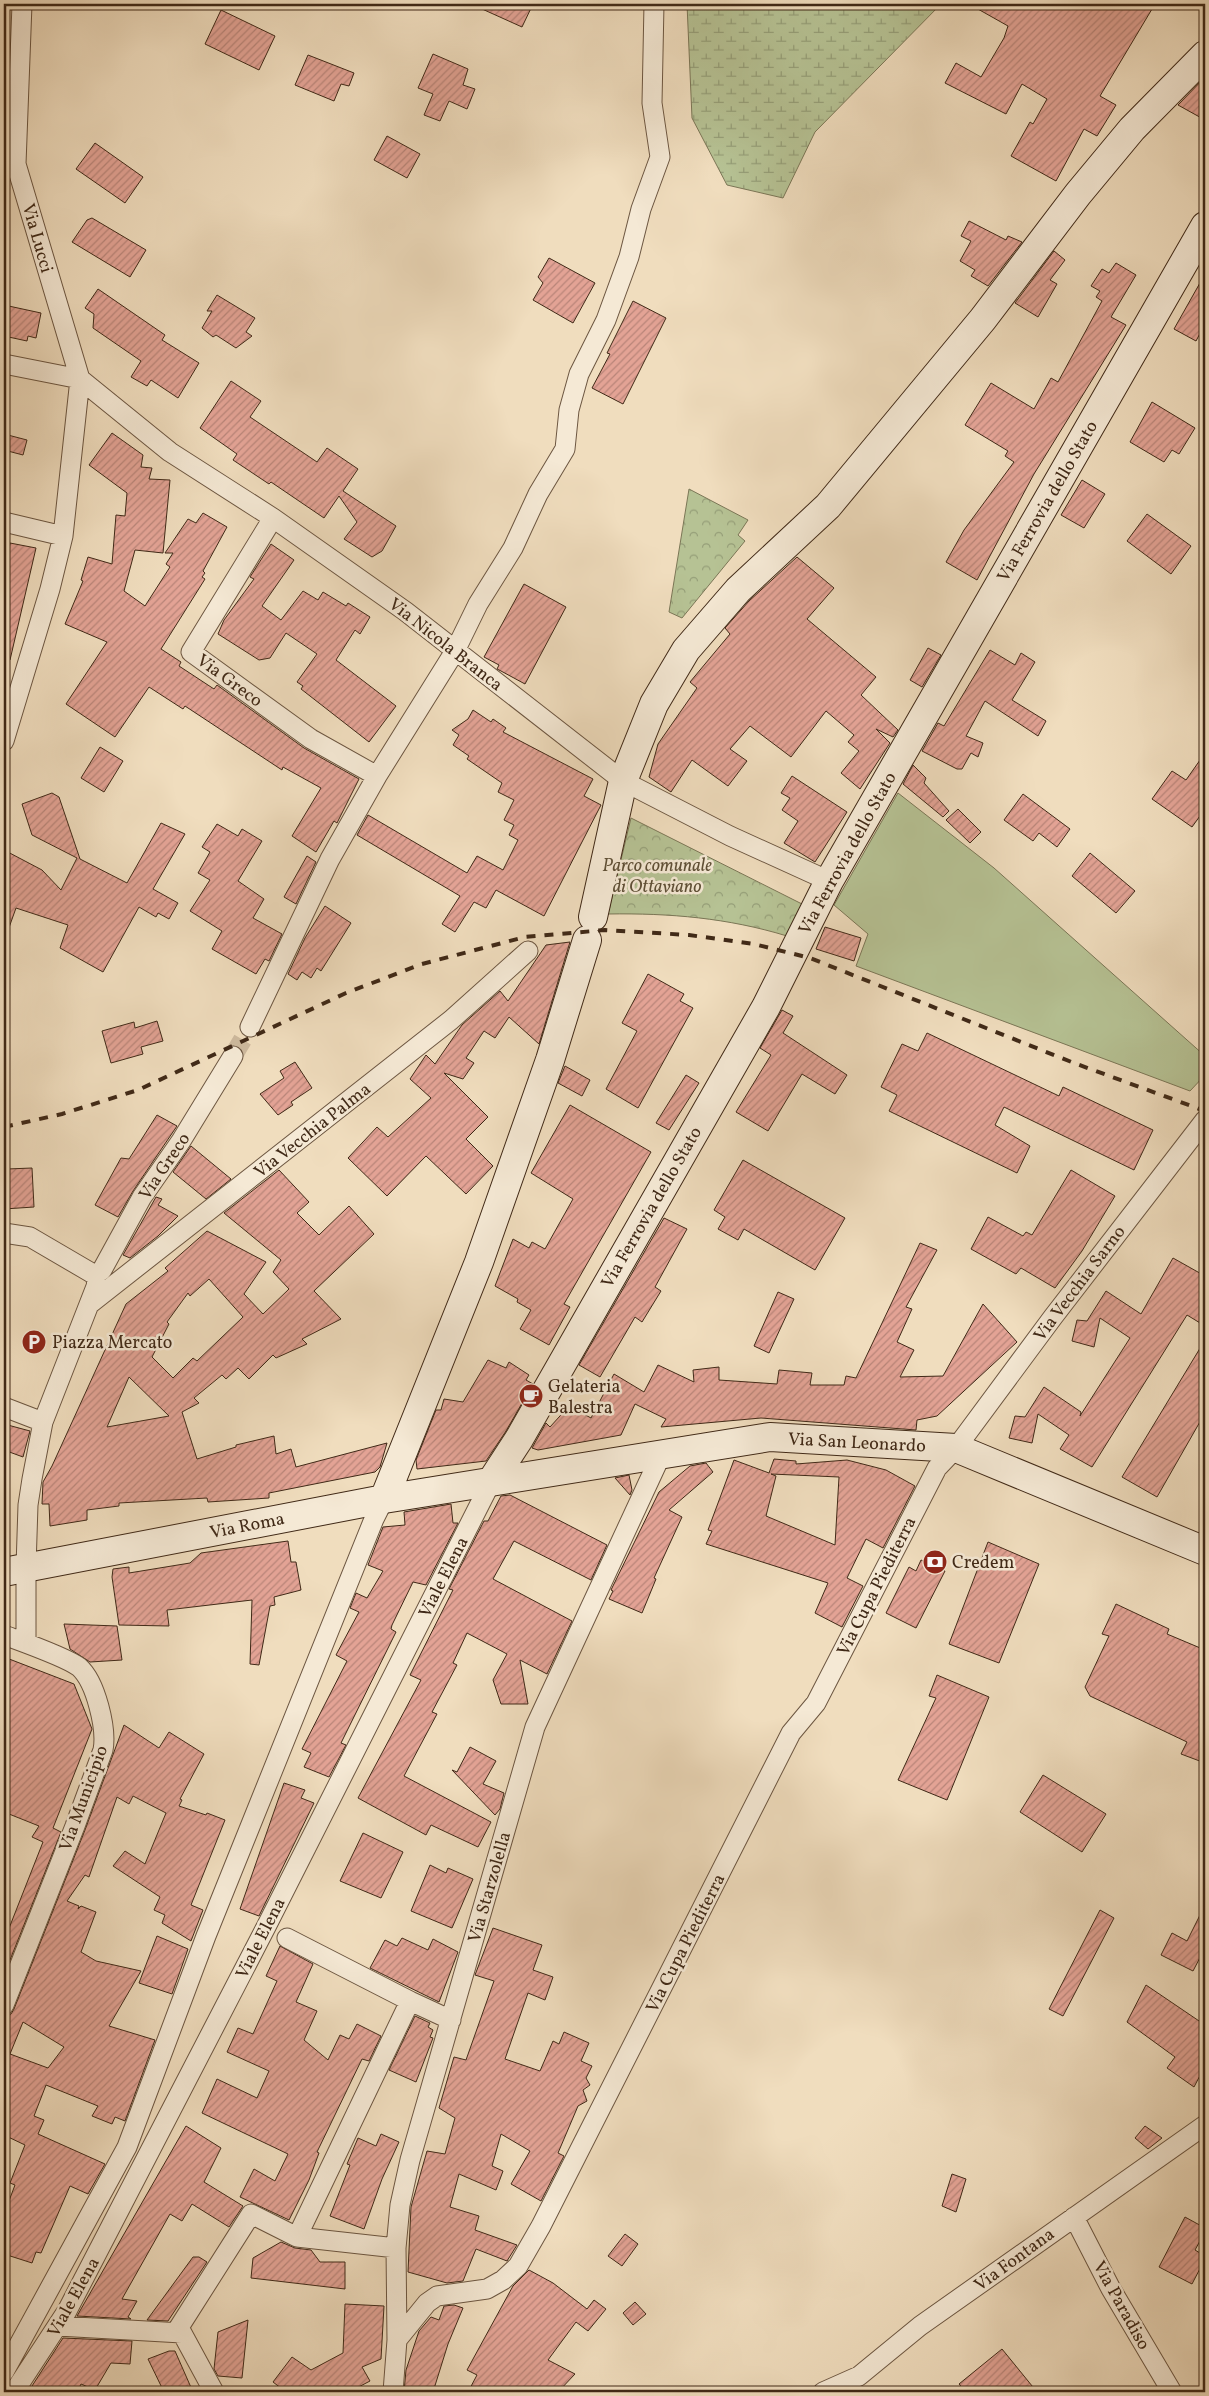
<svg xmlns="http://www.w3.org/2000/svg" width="1209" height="2396" font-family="Vollkorn,serif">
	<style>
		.green { fill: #b6c294; stroke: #7b7656 }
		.wetland { fill: url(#wetland-marsh); stroke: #7b7656 }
		.park { fill: url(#park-crowns); stroke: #7b7656 }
		.building { fill: url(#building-hatch); stroke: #402917; fill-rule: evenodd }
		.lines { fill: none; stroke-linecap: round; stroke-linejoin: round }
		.minor-tunnel { stroke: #cdb99d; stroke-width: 19; stroke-dasharray: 19 9; stroke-linecap: butt }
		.minor-casing { stroke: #6c5641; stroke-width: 21 }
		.secondary-casing { stroke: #402917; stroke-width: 30 }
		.minor { stroke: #f5e9d5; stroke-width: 19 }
		.secondary { stroke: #f5e9d5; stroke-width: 28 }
		.rail { stroke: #402917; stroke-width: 4; stroke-dasharray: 9 9; stroke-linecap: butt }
		.labels { text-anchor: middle; stroke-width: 5; stroke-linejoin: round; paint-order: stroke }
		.street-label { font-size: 18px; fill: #402917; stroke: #f5e9d5 }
		.park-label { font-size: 18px; font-style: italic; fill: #5e4f36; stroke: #f5e9d5 }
		.poi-label { font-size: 18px; fill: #402917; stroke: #f5e9d5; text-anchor: start }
	</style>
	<defs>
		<pattern id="wetland-marsh" width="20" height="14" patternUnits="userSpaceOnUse" patternTransform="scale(1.25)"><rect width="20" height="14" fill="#b6c294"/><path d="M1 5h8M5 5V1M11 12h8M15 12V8" fill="none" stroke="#959e78"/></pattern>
		<pattern id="park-crowns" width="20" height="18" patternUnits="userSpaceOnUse" patternTransform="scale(1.25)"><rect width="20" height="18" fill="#b6c294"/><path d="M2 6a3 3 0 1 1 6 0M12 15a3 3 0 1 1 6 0" fill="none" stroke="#959e78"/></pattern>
		<pattern id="building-hatch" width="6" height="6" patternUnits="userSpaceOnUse" patternTransform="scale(1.25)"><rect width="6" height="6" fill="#e3a395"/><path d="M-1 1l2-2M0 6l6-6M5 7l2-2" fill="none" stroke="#b98579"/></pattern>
	</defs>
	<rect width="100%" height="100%" fill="#f0ddbe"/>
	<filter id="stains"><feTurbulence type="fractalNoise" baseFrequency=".004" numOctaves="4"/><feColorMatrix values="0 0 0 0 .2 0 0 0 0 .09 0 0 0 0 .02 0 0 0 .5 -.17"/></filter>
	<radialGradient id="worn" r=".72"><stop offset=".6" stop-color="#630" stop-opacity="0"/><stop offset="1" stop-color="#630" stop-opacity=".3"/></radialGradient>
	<path class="green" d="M898,793l96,75 211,188v19l-15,16 -334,-125 12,-32 -34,-29z"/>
	<path class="wetland" d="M687,4h254l-126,128 -32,66 -56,-13 -35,-67z"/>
	<path class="park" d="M689,489l59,31 -10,15 7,6 -63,77 -13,-6z
		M631,818l171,86 -15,32c-59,-18 -117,-23 -179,-22z"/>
	<path class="building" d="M471,4h62l-11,23z
		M969,4h186l-55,92 16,9 -19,31 -13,-7 -28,52 -45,-25 19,-34 3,2 14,-25 -25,-15 -16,30 -61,-31 11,-20 25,14 23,-39 4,-12z
		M221,10l54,26 -16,34 -54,-26z
		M433,54l35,15 -5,16 12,4 -8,20 -18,-8 -9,20 -16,-6 9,-21 -15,-6z
		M308,55l46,18 -5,13 -8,-2 -7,17 -39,-16z
		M1205,77v43l-27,-15z
		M387,136l33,18 -13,24 -33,-18z
		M95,143l48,34 -18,26 -49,-34z
		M92,218l54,32 -16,27 -58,-35 15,-22z
		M969,221l37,19 2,-4 14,6 -34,44 -17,-10 4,-6 -15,-9 11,-20 -10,-5z
		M1054,251l11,9 -15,20 7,4 -19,33 -23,-14z
		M549,258l46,25 -22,40 -40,-23 10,-17 -5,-6z
		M1116,263l20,12 -25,42 15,8 -92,149 -57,106 -31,-18 18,-32 50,-68 -9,-6 3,-5 -43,-26 26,-42 43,26 17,-31 7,4 44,-81 -6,-4 4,-6 -9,-5 11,-17 7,4z
		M1205,274v50l-9,17 -22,-12z
		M98,289l67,46 -3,5 37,23 -21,35 -27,-18 -4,6 -16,-9 10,-16 -48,-33 1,-14 -9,-6z
		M217,295l38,23 -9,14 6,4 -16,12 -20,-13 -3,2 -11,-9 10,-17h-5z
		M633,301l33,17 -43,86 -31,-16 18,-34 -3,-1z
		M4,305l37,8 -5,25 -8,-2 -1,5 -23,-5z
		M231,381l30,20 -11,16 67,45 10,-14 31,21 -15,22 53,35 -14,25 -10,6 -28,-18 13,-17 -18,-26 -15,22 -53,-36 -2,2 -36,-24 4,-6 -37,-26z
		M1152,402l43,26 -16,26 -7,-4 -8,12 -34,-20z
		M112,433l31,22 -2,12 11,1 -3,11 21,1 -7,73 -28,-3 -11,41 21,15 25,-39 -4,-3 7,-11h-8l23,-34 8,4 7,-10 24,14 -24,44 2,2 -3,4 3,2 -44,70 20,13 -2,4 35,23 3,-4 87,63 55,31 -22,44 -3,-2 -18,31 -24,-16 29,-48 -38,-21 -1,3 -97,-64 -2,3 -34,-22 -34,50 -49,-33 41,-62 -42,-18 18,-43 -2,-1 7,-23 24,7 4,-49 9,1 2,-23 -38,-28z
		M4,434l23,6 -4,15 -19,-5z
		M1082,480l23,14 -21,34 -23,-13z
		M1147,514l44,32 -20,28 -44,-33z
		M10,543l26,5 -26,112 -6,-1v-106h4z
		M271,544l23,16 -32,46 19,14 22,-29 15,9 5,-8 23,14 2,-3 22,14 -10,17 -5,-4 -19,30 60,46 -27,36 -68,-53 2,-3 -6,-4 20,-28 -31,-21 -16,25 -11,2 -41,-26 6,-14 30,-41 -4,-2z
		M797,557l37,31 -27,31 69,58 -15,18 37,35 -5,7 -17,-8 14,14 -30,46 -19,-16 18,-22 -11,-9 6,-7 -28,-24 -35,46 -41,-31 -20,23 17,12 -19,25 -36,-26 -21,32 -22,-15 9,-33 39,-56 -7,-6 40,-48 -5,-6 24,-27z
		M524,584l42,23 -41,77 -24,-13 -4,-2 2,-4 -15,-8z
		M928,648l13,7 -19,32 -12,-7z
		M990,650l25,15 6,-12 14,9 -23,38 34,21 -8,15 -53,-35 -19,35 17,7 -5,14 -7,-4 -9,16h-5l-35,-18 16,-28 6,3z
		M473,710l18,12 2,-3 13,9 -3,4 90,47 -9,17 17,9 -57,111 -48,-26 -10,18 -12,-6 -19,30 -13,-8 18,-28 -103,-61 11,-20 99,58 10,-17 26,14 15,-30 -9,-5 5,-10 -10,-5 10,-20 -16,-8 4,-9 -35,-24 2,-3 -16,-11 6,-10 -7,-5 16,-11z
		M100,747l23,14 -19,31 -23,-14z
		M1205,753v56l-13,18 -40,-28 20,-28 14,9z
		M913,765l13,13 -2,5 25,28 -6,6 -40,-33z
		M792,776l55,36 -32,50 -31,-19 14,-22 -16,-11 8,-12 -9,-5z
		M52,793l7,4 21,62 47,24 34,-60 24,11 -32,55 25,14 -9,16 -11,-6 -2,4 -17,-10 -36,65 -43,-24 8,-23 -52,-17 -10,28h-2v-86l38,20 19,20 16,-32 -45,-23 -10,-31z
		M1023,794l47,35 -13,18 -18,-14 -6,8 -29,-21z
		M958,809l23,23 -11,11 -24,-23z
		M217,824l21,12 4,-7 20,12 -24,40 26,18 -11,19 29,16 -13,27 -4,-2 -9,15 -44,-25 10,-18 -32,-20 20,-31 -12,-7 12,-21 -8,-5z
		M1090,853l45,38 -19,22 -44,-37z
		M307,856l9,6 -20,42 -12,-7z
		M325,906l26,17 -30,48 -4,-3 -6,10 -9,-6 -5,8 -9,-6 17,-36z
		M825,927l36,11 -7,23 -38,-12z
		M570,942l-31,102 -30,-27 -14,21 -11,-7 -18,27 8,5 -11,16 -19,-6 44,44 -22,22 27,27 -27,28 -40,-38 -39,40 -39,-38 29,-31 11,10 43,-39 -21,-19 16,-24 9,9 27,-39 38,-34 8,10 38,-56z
		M648,974l36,20 -4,7 13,7 -55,100 -32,-19 31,-58 -15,-8z
		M782,1010l11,6 -10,17 64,42 -12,19 -33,-20 -34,57 -32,-19 35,-57 -11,-7z
		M157,1021l6,20 -22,6 2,7 -32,9 -9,-32 32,-9 1,6z
		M927,1033l132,63 4,-9 90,43 -19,40 -130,-63 -9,18 35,21 -13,27 -128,-62 8,-16 -16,-8 21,-43 16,7z
		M295,1062l17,26 -21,14 2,3 -15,10 -18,-21 24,-16 -4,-7z
		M565,1066l25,14 -8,16 -24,-13z
		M686,1075l13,8 -30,47 -13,-7z
		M570,1105l81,47 -87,152 6,3 -21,38 -29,-16 11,-19 -14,-8 1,-3 -23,-13 18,-47 16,9 3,-6 13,7 28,-50 -42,-26z
		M157,1115l20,11 -44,65 -15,26 -23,-12 26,-47 8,1z
		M191,1146l40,33 -25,20 -33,-27z
		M743,1160l102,58 -30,52 -71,-41 -6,11 -20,-11 7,-12 -11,-7z
		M32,1168l2,39 -30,2v-32h3v-8z
		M279,1170l30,32 -12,11 22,22 30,-29 25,28 -60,57 27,28 -39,20 5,5 -31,14 -3,-3 -24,24 -11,-11 -12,11 -4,-4 -28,23 5,5 -17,9 15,47 39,-12v-2l38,-9 2,18 15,-5 5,18 91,-24 -7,24 -5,5 -106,21v5l-61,4 -1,-4 -88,5v3l-32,4v10l-37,6 -1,-22h-7l1,-22 9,-16 74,-162 42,-33 -3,-3 42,-37 59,31 -22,32 19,20 26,-25 -16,-17 8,-12 -57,-47zM209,1279l34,38 -46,44 -4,-3 -20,20 -21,-21 17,-33 -2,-2 21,-29 2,3zM129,1377l40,39 -62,11z
		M1071,1170l44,26 -33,55 -27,37 -34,-20 -5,6 -45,-25 17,-32 35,19 3,-4 6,3z
		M156,1197l6,2 -4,6 20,11 -20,20 -28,22 -7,-3z
		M664,1218l23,11 -32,58 6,4 -19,31 -7,-5 -35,60 -21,-12z
		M920,1243l17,7 -31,57 6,2 -15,33 17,8 -14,27 43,-1 40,-72 34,38 -80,74 -20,4 -1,10 -155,-12 -100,9 5,-8 -31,-15 -14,31 -83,15 -6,-2 14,-25 4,4 19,-21 22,12 23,-44 30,18 14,-27 36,17 -1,-12 26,-3v13l58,4 2,-14 33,3 -2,12h34l2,-9 10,2z
		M1173,1258l32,18v50l-18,-11 -95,152 -32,-18 9,-14 -31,-21 -6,29 -23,-5 6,-22 10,1 19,-30 37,25 -1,4 50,-78 -30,-20 -6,29 -22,-6 5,-21 10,1 19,-30 35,23z
		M778,1292l16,7 -25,54 -15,-7z
		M1205,1340v73l-48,84 -35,-20z
		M488,1360l18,8 3,-6 20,13 -3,5 7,4 -27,47 -20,30 -69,8 -1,-9 20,-50h5l3,-11 19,3z
		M4,1424l26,7 -7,26 -19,-7z
		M774,1459l22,2v3l51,-4 39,10 29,16 -32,62 -17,-9 -19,39 16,8 -21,41 -27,-14 13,-30 -122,-39 6,-13 -4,-1 26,-70 35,13zM771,1474l68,3 -4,68 -69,-29 10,-40z
		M706,1463l7,9 -44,38 13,7 -28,61 2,1 -14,34 -33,-14 4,-8 -2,-1 48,-98 31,-26z
		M629,1475l3,15 -2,5 -15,-17z
		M510,1495l97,50 -16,35 -77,-39 -21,38 79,42 -25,53 -27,-14 8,44h-27l-8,-24 14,-26 -40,-21 -14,30 4,2 -25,47 5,2 -33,62 87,46 -13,25 -47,-22 -5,10 -68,-37 63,-118 -11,-5 43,-85 -4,-1 35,-68h4l13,-25z
		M451,1504l2,19h5l-32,62 -13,-3 -21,43 -1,4 5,3 -55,111 5,2 -17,32 -25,-10 7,-14 -9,-4 45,-88 -11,-6 23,-43 -9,-4 6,-15 11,5 16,-27 -15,-6 15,-38 22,-2 -1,-13z
		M288,1541l3,21h5l5,28 -27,7 1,8 -5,1 -11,59 -9,-1 2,-64 -85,10 2,16 -50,-1 -7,-48 1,-8 16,-2v6l61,-10 11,-10z
		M988,1542l51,22 -40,99 -50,-19z
		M921,1560l24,11 -29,57 -30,-15 23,-46 7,4z
		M1116,1604l53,25 -2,5 38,16v113l-24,-9 6,-12 -97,-46 -5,-9 24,-51 -7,-2z
		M64,1624l53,2 5,34 -32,2 -20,-13z
		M4,1657l70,27 18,45 -39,99 8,4 -57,143v-34l39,-99 -11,-5 7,-11 -35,-14z
		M937,1675l52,22 -42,103 -49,-20 38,-82 -7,-2z
		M124,1725l35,23 10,-16 35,22 -24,45 2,1 -3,6 27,9 1,-2 18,7 -34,85 12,5 -12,31 -29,-18 3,-8 -11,-5 6,-13 -47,-31 12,-15 20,13 21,-51 -33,-17 -4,8 -12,-7 -28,80 -4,-2 -18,26 12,5 -1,3 3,-3 15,6 -15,40 15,9 45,10 -32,55 46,14 -30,81 -10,-4 -3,7 -20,-8 6,-10 -52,-21 -12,31 10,4 -6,14 67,30 -17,30 -18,-8 -29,67 -5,-1 -4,11 -28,-9v-40l11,-29 -5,-2 15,-38 -21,-10v-119l7,-2 3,-5 71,-179zM23,2022l41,25 -16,21 -38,-14z
		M470,1747l26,14 -13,23 21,9 -4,16 -5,6 -43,-45 5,2z
		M1043,1775l63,39 -24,38 -62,-40z
		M284,1783l21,7 -4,8 13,5 -55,113 -19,-7z
		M363,1833l40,19 -22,46 -41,-17z
		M430,1865l16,8 2,-5 25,11 -21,49 -41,-17z
		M1205,1905v43l-12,23 -32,-16 11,-22 15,8z
		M1100,1910l14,8 -51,98 -14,-7z
		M493,1928l49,17 -9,25 20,7 -8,23 -17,-7 -23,66 35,12 13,-30 6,3 5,-12 25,11 -8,18 11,5 -6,12 4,7 -7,5 4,11 -9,5 -20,47 6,3 -23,45 -30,-17 19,-33 -29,-17 -9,32 11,5 -7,19 -37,-16 -9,33 29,9 -4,14 42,15 -10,16 -31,-12 -13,32 -16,2 -39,-11 3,-65 16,-56 18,3 10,-36 -16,-10 15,-51 12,3 28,-79 -19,-6z
		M157,1936l31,13 -16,45 -33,-11z
		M402,1938l26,12 5,-11 25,13 -19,50 -69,-34 15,-28 12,6z
		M280,1946l33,18 -17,38 21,9 -13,29 24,20 12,-25 9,4 8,-15 24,12 -12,25 -7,-2 -45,93 2,1 -10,27 -20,40 -49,-23 14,-28 21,12 13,-27 -86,-41 15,-34 40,19 12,-27 -42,-19 11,-24 15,6 24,-53 -11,-5z
		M1146,1985l59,40v41l-11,21 -27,-19 8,-11 -48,-35z
		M415,2016l15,7 -2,4 5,3 -3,7 3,1 -17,44 -27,-12z
		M186,2126l35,22 -17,34 39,24 -14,21 -37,-23 -10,17 -12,-7 -48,85 15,2 -9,16 3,2 -54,-3z
		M1145,2126l17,12 -14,11 -13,-11z
		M381,2134l18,8 -17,37 -18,50 -34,-13 20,-51 -3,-1 11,-26 18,8z
		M952,2174l14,5 -10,33 -14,-6z
		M1185,2217l20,11v4l-10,18 10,6v3l-13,25 -33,-17z
		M625,2234l13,10 -16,22 -14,-10z
		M281,2242l14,6 16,2 9,12h25v27l-94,-11 2,-20z
		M193,2257h6l8,5 -39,59 -21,-1z
		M529,2270l24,13 34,26 7,-9 12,9 -18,22 -12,-9 -28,38 27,14 -17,18h-90l9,-17 -10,-5 46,-84z
		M635,2302l11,12 -13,11 -10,-12z
		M345,2304l39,2 -3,53 -19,8 8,14 -21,11h-63l-13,-10 19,-25 19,13 32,-17z
		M454,2305l9,3 -15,36 -15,48h-29l2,-22 13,-39 12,-14 8,3 5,-14z
		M248,2320l-6,58 -24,-2 -4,-7 4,-37z
		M63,2338l69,3 -2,23 -19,-1 -16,27 -14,-6 -4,8h-39l-6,-6z
		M1002,2349l35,43h-71l-7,-8z
		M169,2351h6l18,41h-29l-16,-33z"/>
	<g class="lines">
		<path class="minor-tunnel" d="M233,1056l17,-29"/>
		<defs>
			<path id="minor" d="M4,364l76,15 90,73 103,66 132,93 218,170 107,55 99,45
				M273,518l-82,134 120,87 66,37
				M4,522l59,14
				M4,741l46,-152 13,-53 17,-157 -64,-215 6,-160
				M250,1027l80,-168 47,-83 78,-125 23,-47 35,-56 25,-54 27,-45 4,-39 10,-36 27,-54 23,-63 12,-48 19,-52 -8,-54 2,-99
				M4,1233l26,4 65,38 2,9 -54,138 -11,57 -4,26 -2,62v76
				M95,1275l7,-5 40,-73 39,-56 52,-85
				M91,1303l360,-283 77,-69
				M4,1407l39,15
				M4,1635c16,6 62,22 75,32 17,15 28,62 24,83l-28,76 -71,179
				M287,1938l123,63 -113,236 99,11
				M410,2001l41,19
				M1074,2217l37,72 61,103
				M58,2326l124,7 32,59
				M176,2332l75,-118 46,23
				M397,2340l30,-37 10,-7 50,-7 16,-9 15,-14 23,-40 250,-493 25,-30 121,-235 19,-20 97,-131 152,-197
				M4,2372l123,-225 79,-211 168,-417 10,-20
				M14,2392l53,-81 199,-384 225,-445
				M393,2392l4,-52 -1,-92 4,-43 10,-45 125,-433 126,-272
				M823,2392l36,-16 61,-50 285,-201"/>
			<path id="secondary" d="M593,917l30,-136 31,-77 32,-54 52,-60 90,-84 155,-187 95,-125 54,-65 73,-74
				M491,1482l28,-43 247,-432 63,-126 376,-655
				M384,1499l95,-237 71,-202 37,-120
				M4,1572l380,-73 386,-62 186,11 249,103"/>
		</defs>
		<use href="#minor" class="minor-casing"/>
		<use href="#secondary" class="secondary-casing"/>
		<use href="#minor" class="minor"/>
		<use href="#secondary" class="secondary"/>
		<path class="rail" d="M4,1127l58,-13 76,-24 208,-97 76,-29 103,-27 80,-7 84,5 65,9 56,14 264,105 131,48"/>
	</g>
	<defs>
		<symbol id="parking-disc" viewBox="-11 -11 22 22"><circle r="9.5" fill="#8f2418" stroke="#f5e9d5"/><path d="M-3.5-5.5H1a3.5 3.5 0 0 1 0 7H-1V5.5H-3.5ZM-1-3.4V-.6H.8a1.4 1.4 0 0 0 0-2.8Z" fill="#fff"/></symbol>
		<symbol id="cafe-disc" viewBox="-11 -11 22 22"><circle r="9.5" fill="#8f2418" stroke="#f5e9d5"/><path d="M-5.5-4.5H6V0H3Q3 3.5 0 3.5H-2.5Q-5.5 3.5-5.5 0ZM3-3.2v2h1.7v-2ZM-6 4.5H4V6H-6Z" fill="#fff"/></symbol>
		<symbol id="bank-disc" viewBox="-11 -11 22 22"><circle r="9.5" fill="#8f2418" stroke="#f5e9d5"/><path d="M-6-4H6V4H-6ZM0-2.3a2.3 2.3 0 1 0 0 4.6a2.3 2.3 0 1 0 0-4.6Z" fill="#fff"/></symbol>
	</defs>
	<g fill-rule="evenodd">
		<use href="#parking-disc" x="20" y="1328" width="28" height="28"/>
		<use href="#cafe-disc" x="517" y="1382" width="28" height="28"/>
		<use href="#bank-disc" x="921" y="1548" width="28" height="28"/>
	</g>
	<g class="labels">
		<g class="street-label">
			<text transform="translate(38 238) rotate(74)" y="6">Via Lucci</text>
			<text transform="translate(1047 501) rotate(-60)" y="6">Via Ferrovia dello Stato</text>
			<text transform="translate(446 644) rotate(38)" y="6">Via Nicola Branca</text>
			<text transform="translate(230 680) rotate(36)" y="6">Via Greco</text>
			<text transform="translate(847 853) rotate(-61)" y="6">Via Ferrovia dello Stato</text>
			<text transform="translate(312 1130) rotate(-38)" y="6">Via Vecchia Palma</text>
			<text transform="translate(164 1166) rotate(-56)" y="6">Via Greco</text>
			<text transform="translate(651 1207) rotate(-60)" y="6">Via Ferrovia dello Stato</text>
			<text transform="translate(1079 1283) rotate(-53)" y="6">Via Vecchia Sarno</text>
			<text transform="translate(857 1442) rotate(3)" y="6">Via San Leonardo</text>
			<text transform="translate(247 1525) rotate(-11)" y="6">Via Roma</text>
			<text transform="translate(443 1577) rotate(-63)" y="6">Viale Elena</text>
			<text transform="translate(876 1586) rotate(-63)" y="6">Via Cupa Piediterra</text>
			<text transform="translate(83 1798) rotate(-70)" y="6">Via Municipio</text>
			<text transform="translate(489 1887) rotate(-74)" y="6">Via Starzolella</text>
			<text transform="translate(260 1938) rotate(-63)" y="6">Viale Elena</text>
			<text transform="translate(685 1943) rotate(-63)" y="6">Via Cupa Piediterra</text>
			<text transform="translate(1014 2259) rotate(-36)" y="6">Via Fontana</text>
			<text transform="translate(73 2297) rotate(-61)" y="6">Viale Elena</text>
			<text transform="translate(1122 2305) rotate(61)" y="6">Via Paradiso</text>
		</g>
		<g class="park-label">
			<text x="657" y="871">Parco comunale<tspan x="657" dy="21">di Ottaviano</tspan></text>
		</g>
		<g class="poi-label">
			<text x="52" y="1348">Piazza Mercato</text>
			<text x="548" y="1392">Gelateria<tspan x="548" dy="21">Balestra</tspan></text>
			<text x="952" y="1568">Credem</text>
		</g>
	</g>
	<rect width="1209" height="2396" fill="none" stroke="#f0ddbe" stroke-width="20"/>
	<rect x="5" y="5" width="1199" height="2386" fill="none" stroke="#402917" stroke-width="2.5"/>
	<rect x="10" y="10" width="1189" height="2376" fill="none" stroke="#402917"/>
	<rect width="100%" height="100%" filter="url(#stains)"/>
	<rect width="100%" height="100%" fill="url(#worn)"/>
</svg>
